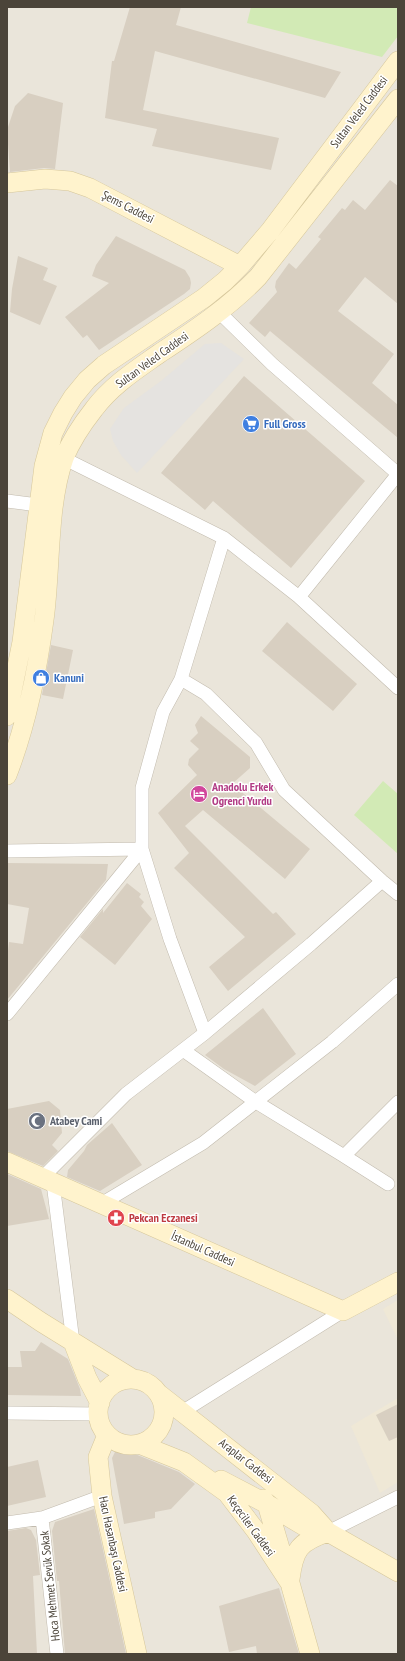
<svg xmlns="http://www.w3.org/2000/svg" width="405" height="1661" font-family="'PT Sans Narrow',sans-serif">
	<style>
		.residential { fill: #eae5da }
		.education { fill: #efe8d6 }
		.green { fill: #d2eab5 }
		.parking { fill: #e5e3e0 }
		.building { fill: #d8cfc1 }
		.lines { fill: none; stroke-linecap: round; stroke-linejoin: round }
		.street-casing { stroke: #c2bbae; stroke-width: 14 }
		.secondary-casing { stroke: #d6c79b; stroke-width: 20 }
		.street { stroke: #fff; stroke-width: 13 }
		.secondary { stroke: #fff3cd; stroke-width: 19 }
		.labels { text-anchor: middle; stroke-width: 3; stroke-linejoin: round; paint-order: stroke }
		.street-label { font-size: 12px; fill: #4b4439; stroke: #fff }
		.shop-label { font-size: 12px; font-weight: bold; fill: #366cbe; stroke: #fff; text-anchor: start }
		.hotel-label { font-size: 12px; font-weight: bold; fill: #b23c85; stroke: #fff; text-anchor: start }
		.worship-label { font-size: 12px; font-weight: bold; fill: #5b616d; stroke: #fff; text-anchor: start }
		.health-label { font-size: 12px; font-weight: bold; fill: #be3a42; stroke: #fff; text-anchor: start }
	</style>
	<rect width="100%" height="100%" fill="#f6f3ec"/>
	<path class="residential" d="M7,7h391v1647h-391z"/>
	<path class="education" d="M398,1300v40l-15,-31z
		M398,1398v84l-18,11 -29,-67z"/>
	<path class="green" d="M251,7h147v29l-16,21 -135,-34z
		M383,781l15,13v60l-44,-39z"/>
	<path class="parking" d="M221,343l23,16 -107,114 -16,-18 -8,-14 -3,-12 14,-21 37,-27 44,-37z"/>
	<path class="building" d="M130,7h51l-5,18 165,47 -16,26 -170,-47 -12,59 136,28 -8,32 -119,-24 5,-17 -52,-11 7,-57h2z
		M28,93l35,10 -8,66 -11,-1 -34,4 -3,-42 8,-24z
		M390,180l8,6v118l-33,-27 -27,34 56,43 -22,29 26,22v33l-128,-107 -5,6 -16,-14 28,-31 -2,-5 1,-6 13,-18 7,6 25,-30 -3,-2 24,-29 3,2 8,-10 12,10z
		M116,236l69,34 5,8 1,5 -1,6 -6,5 -85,56 -12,-15 -4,3 -18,-21 44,-34 -17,-7 4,-11z
		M18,256l30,12 -5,12 14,6 -17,39 -30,-13 2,-23z
		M244,376l121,105 -74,87 -78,-67 -8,9 -44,-37z
		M287,622l70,62 -24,27 -71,-60z
		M51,645l22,5 -10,49 -21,-4z
		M201,716l49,41v11l-18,16 78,65 -25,30 -82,-69 -18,16 88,88 3,-2 20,22 -68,57 -19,-24 36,-30 -71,-69 15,-15 -31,-40 39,-38 -9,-10 1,-6 10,-10 -9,-8 8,-8 -3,-8z
		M7,863l101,1 -2,16 -99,120v-40l2,-18 14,2 6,-36 -22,-4z
		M127,883l14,11 -2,3 5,5 -3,4 11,13 -37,46 -35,-28 23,-28v4z
		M263,1008l33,46 -41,32 -31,-17 -19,-14z
		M49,1101l11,9 2,23 -10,12 6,6 -15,15 -36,-15v-42z
		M112,1123l30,42 -42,26 -33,-14 1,-7 16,-19 3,-6z
		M7,1174l34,15 8,30 -42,7z
		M41,1342l27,17 12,30 1,7 -74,-1v-28h15l-2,-16h15z
		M398,1404v33l-9,4 -13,-26z
		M127,1446l8,8 44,18 16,12 -24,25 -16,3v6l-31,6 -12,-66 4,-8 5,-3z
		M38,1460l8,37 -39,9v-39z
		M94,1509l32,145h-61l-6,-73h-2l-5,-50 3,-9z
		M26,1528l5,2 5,10 4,35 -7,1 4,78h-30v-123z
		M279,1588l20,66h-42l-1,-8 -27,6 -10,-46z"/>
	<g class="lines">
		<defs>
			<path id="street" d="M220,313l52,51 126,110
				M57,455l167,83 75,59 99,91
				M7,501l31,4
				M224,538l-43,141 25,15 50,49 28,47 98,91 16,13
				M299,597l99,-123
				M7,851l135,-2 -135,165
				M205,1033l106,-89 71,-63
				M183,1050l73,52 88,54 54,-54
				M344,1156l44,28
				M42,1178l84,-84 79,-61 -35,-94 -28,-90v-61l21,-76 18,-33
				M53,1183l20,159
				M101,1204l102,-61 129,-101 66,-58
				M182,1412l161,-101
				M7,1413l91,1
				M42,1518l15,136
				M7,1523l35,-5 60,-22
				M328,1532l70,-35"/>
			<path id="secondary" d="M7,183l38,-4 25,2 20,7 150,78
				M7,716l15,-74 22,-176 9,-33 10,-20 10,-16 14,-17 17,-15 100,-67 21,-17 15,-15 30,-35 128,-170
				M7,775c19,-49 30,-102 37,-155 7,-50 3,-115 20,-162 7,-17 19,-35 30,-49 18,-24 42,-39 66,-56 35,-23 69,-46 98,-76l140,-178
				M7,1162l336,149 55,-29
				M7,1299l34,23 92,57
				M73,1342l14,36 13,25
				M98 1412a33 33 0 1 1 66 0a33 33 0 1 1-66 0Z
				M159,1394l152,119 17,19
				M107,1435l-9,22 4,39 35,158
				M139,1444l45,18 43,31 29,38 34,52 20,71
				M221,1480l46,24 37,22 24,6 70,40
				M263,1499l4,5 17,58
				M290,1579c4,-30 9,-37 38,-47"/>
		</defs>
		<use href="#street" class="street-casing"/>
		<use href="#secondary" class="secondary-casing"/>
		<use href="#street" class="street"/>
		<use href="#secondary" class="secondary"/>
	</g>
	<defs>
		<symbol id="supermarket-disc" viewBox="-11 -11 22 22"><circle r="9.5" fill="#3f7fe0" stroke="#fff"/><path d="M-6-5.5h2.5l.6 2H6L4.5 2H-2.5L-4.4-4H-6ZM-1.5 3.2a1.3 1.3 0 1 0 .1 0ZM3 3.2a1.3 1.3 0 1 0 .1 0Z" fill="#fff"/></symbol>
		<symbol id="shop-disc" viewBox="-11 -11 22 22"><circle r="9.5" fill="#3f7fe0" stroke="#fff"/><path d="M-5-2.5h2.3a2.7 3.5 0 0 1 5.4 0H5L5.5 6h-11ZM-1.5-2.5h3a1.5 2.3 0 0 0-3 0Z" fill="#fff"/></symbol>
		<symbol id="hotel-disc" viewBox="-11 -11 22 22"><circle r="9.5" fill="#d1479c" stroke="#fff"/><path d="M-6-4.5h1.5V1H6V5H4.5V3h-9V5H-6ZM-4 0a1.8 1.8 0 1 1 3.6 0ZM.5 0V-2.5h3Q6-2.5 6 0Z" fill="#fff"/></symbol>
		<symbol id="mosque-disc" viewBox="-11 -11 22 22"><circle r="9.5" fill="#6b7280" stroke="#fff"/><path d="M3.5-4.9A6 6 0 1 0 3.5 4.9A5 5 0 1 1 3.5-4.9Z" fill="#fff"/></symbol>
		<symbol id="pharmacy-disc" viewBox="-11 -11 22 22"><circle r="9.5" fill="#e0444e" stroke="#fff"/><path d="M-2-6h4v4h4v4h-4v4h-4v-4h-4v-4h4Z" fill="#fff"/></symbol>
	</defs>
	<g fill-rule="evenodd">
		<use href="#supermarket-disc" x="241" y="414" width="20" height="20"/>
		<use href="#shop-disc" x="31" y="668" width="20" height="20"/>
		<use href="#hotel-disc" x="189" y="784" width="20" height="20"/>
		<use href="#mosque-disc" x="27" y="1111" width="20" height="20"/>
		<use href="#pharmacy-disc" x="106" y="1208" width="20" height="20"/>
	</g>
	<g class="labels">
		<g class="street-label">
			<text transform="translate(359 112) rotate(-53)" y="4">Sultan Veled Caddesi</text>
			<text transform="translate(128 207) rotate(27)" y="4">Şems Caddesi</text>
			<text transform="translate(152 360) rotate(-36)" y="4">Sultan Veled Caddesi</text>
			<text transform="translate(203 1249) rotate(24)" y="4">İstanbul Caddesi</text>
			<text transform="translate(246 1461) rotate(38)" y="4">Araplar Caddesi</text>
			<text transform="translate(251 1526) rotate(54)" y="4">Keçeciler Caddesi</text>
			<text transform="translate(113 1544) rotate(78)" y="4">Hacı Hasanbaşı Caddesi</text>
			<text transform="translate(50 1586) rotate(-96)" y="4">Hoca Mehmet Sevük Sokak</text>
		</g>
		<g class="shop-label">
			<text x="264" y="428">Full Gross</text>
			<text x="54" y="682">Kanuni</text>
		</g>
		<g class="hotel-label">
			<text x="212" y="791">Anadolu Erkek<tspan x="212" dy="14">Ogrenci Yurdu</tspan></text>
		</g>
		<g class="worship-label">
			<text x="50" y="1125">Atabey Cami</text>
		</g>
		<g class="health-label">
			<text x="129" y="1222">Pekcan Eczanesi</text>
		</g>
	</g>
	<rect width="405" height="1661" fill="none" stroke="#4b4439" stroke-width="16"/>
</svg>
